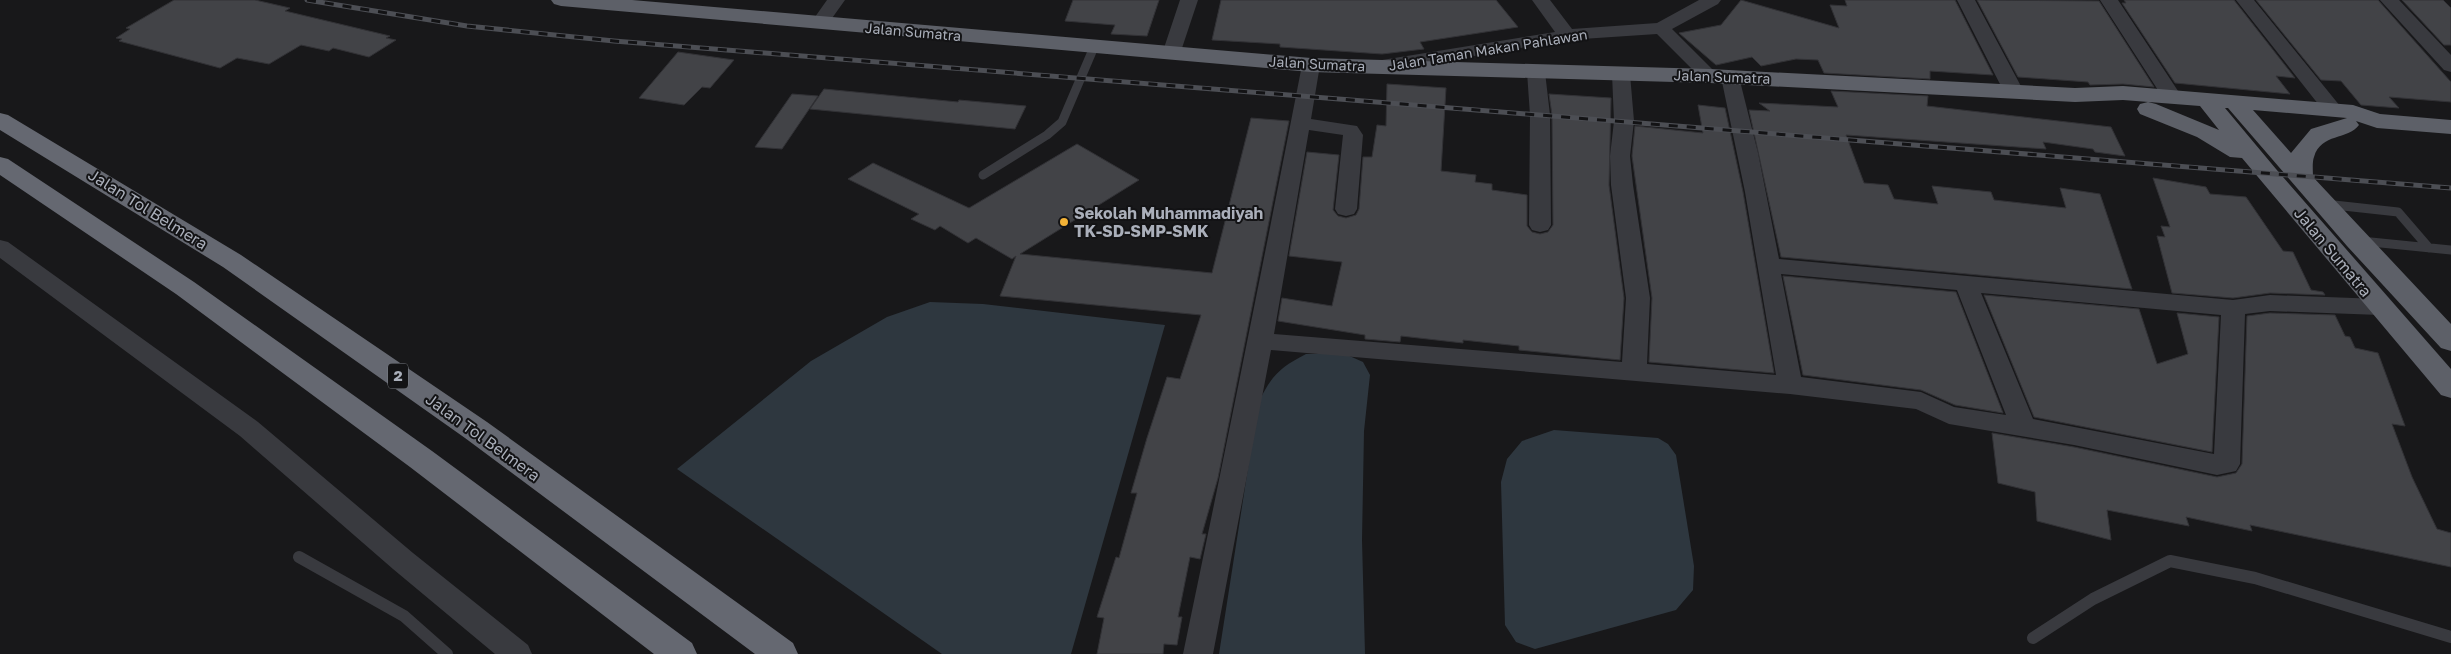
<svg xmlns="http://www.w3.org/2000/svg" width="2451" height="654" font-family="'Golos Text',sans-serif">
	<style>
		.water { fill: #2e373f }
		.building { fill: #424347; stroke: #323236 }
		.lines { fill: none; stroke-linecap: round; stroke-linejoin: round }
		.service-far1 { stroke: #393a3f; stroke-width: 9 }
		.service { stroke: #393a3f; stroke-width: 12 }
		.minor { fill: #393a3f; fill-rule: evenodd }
		.trunk { fill: #5d6068; fill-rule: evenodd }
		.motorway { fill: #656871; fill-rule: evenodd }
		.rail-casing { stroke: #4c4e54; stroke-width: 5 }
		.rail { stroke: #131315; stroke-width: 3; stroke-dasharray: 9; stroke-linecap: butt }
		.poi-dot { fill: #f4b337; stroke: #131315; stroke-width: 2 }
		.labels { text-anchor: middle; stroke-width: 4; stroke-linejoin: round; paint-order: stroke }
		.far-street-label { font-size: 14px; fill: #aaafba; stroke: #131315 }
		.shield { fill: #131315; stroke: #7d8088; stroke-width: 1 }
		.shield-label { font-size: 15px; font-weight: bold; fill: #aaafba }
		.street-label { font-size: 16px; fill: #aaafba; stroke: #131315 }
		.poi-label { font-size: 16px; font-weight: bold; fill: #aaafba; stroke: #131315; text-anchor: start }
	</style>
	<rect width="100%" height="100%" fill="#18181a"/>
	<path class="water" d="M930,302l53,2 182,21 -94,329h-129l-265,-185 134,-108 76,-44z
		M1306,354h39l18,8 7,13 -6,56 -2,109 3,114h-146l39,-250c13,-28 21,-36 48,-50z
		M1554,430l104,8 10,6 8,11 18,111 -1,24 -17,20 -141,39 -19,-7 -11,-17 -4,-143 6,-23 15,-18z"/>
	<path class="building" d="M174,0h81l35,8 -5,3 105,25 -4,2 10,2 -27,17 -36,-9 -4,3 -28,-6 -32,19 -32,-6 -17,10 -101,-27 3,-2 -6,-1 14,-9 -4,-1z
		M1073,0h86l-12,36 -36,-2 4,-9 -50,-4z
		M1221,0h275l22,27 -98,15 4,7 -42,5 -102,-7v-3l-68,-4z
		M1741,0l98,28 -9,-23 17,1 -2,-6h110l38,75 -63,-4v8l-106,-6 -6,-13 -22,-1 -35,7 -9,-9 -36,8 -37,-32 42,-8z
		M1977,0l122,1 55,86 -31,-3 -33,1 -2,-3 -70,-5z
		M2124,0h110l61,78 -19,-2 14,18 -115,-11 -53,-80h4z
		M2256,0h122l73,82v20l-62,-5 10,11 -38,-3 -20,-24 -20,-1z
		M2402,0h41l8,8v37h-7z
		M678,52l56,8 -24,28 -8,-1 -18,18 -45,-7z
		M1387,84l59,4 -5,83 35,4 -1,7 17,2v6l35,5v31l5,6 8,2 8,-2 5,-7 -1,-110 -3,-21 62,4 -2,87 15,113 -4,62 -101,-10v-4l-56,-6v3l-62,-7 -1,6 -35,-3v-4l-87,-14 4,-23 50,8 10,-44 -53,-6 18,-104 32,3 -6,55 5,6 8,2 10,-3 3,-6 4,-52h9l5,-32 9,1z
		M824,89l134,13 1,-2 67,6 -11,23 -205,-20z
		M1831,91l97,5 -1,10 184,21 14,29 -30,-4 -2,-3 -50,-7 3,7 -200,-14 18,48 24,2 6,14 44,5 -6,-18 59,6 3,8 72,8 -6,-20 40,6 32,95 -351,-32 -32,-147 21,1 -11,-8 79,4z
		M792,94l26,2 -36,53 -27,-2z
		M1698,105l27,3 18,84 31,181 -125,-11 3,-64 -20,-142 3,-30 68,7z
		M1251,118l38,3 -71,357 -16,56h4l-6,25 -10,-2 -12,60h4l-5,28 -13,-1 -1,10h-66l7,-36 -7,-1 19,-60 3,1 18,-65h-6l16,-55 20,-61 13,2 21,-64 -201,-19 16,-40 -4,3 -36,-21 -8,5 -28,-17 -5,4 -24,-11 8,-5 -71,-35 25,-16 96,45 108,-64 62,36 -119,74 192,19z
		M2153,178l53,9 4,7 36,3 37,54 10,1 18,38 12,2 2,3 -55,-2 -37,5 -61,-5 -15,-57 8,1 -4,-11 9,1z
		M1783,276l173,16 47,121 -48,-8 -34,-15 -118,-15z
		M1984,295l155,14 18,55 31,-10 -11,-41 42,4 -7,135 -178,-35z
		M2270,313l65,2 10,21 5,1 5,11 23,5 27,73 -13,-2 20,53 25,52 14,4v34l-201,-42 2,6 -66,-14 3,9 -82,-16 4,30 -74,-19 -2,-29 -37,-9 -6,-50 82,14 143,30 19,-4 6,-9 5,-148z"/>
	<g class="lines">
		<path class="service-far1" d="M983,175l64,-40 15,-13 32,-75
			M2325,204l73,8 31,36
			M2361,241l90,9"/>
		<path class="service" d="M299,557l105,59 43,38
			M2033,638l60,-39 77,-38 85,17 196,59"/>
		<path class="minor" d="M827,0h18l-20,28h-12l-3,-4z
			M1180,0h18l-18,54 -2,4h-14l-2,-4z
			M1532,0h18l22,29 85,-6 42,-23h22l-3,4 -46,25 47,47 -2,4h-14l-46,-46 -90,6 -185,32 -7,-2 -2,-4 2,-4 7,-2 173,-28z
			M1957,0h18l48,90 -3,4h-14l-3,-4z
			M2100,0h18l64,97 -3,4h-14z
			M2236,0h18l86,106 3,4 -3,4 -7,2 -7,-2z
			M2380,0h19l52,55v17l-7,-2z
			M1311,59l7,2 2,4 -9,54 46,7 6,9 -6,74 -3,5 -8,2 -8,-2 -3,-5 8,-74 -34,-5 -35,204 348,28 4,-64 -15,-113 -1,-29 4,-35 -2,-47 2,-4h14l2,4 4,47 -4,35 3,29 17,113 -3,66 129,11 -31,-183 -24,-115 2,-4h14l2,4 19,76 21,106 454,41 37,-5 110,4 8,2 4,6 -4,6 -8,2 -110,-4 -25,3 -5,150 -4,7 -19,4 -143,-30 -125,-21 -33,-15 -126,-15 -519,-44 -58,304h-30c41,-196 81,-394 119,-589l2,-4zM1781,274l176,16 49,125 -52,-8 -33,-15 -120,-15zM1981,293l240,22 -7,139 -181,-35z
			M1536,66l7,2 2,4 5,43 1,110 -3,5 -8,2 -8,-2 -3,-5 1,-110 -3,-43 2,-4z
			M0,240l8,2 250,180 155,131 115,92 4,9h-37l-102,-85 -153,-133 -240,-178z"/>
		<path class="trunk" d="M551,0h81l679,58 399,11 365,19 48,-2 230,19 27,9 71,6v14l-74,-6 -21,-7 3,4c-11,15 -38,8 -45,32 -2,5 -1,14 -1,20l138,147v27l-10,-3 -94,-102 -119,-138h-3l51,61 175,200v29l-10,-3 -199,-237 -12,-1 -33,-20 -57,-23 -3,-5 3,-5 8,-2 8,2 63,26 -19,-24 -77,-6 -48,2 -365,-19 -399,-11 -750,-66 -7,-2zM2253,110l94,8 -36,11 -20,24z"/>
		<path class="motorway" d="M0,113l8,2 233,140 246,167 306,221 5,11h-43l-290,-216 -242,-171 -223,-137z
			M0,157l8,2 186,123 238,169 260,192 5,11h-43l-244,-187 -234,-173 -176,-119z"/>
		<defs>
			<path id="rail" d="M307,0l160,26 147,15 1837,147"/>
		</defs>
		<use href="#rail" class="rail-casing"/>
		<use href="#rail" class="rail"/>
	</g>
	<circle class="poi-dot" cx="1064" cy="222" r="5"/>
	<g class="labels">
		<g class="far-street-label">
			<text transform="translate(913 32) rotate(5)" y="5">Jalan Sumatra</text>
			<text transform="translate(1488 50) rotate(-9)" y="5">Jalan Taman Makan Pahlawan</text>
			<text transform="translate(1317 64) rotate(3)" y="5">Jalan Sumatra</text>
			<text transform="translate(1722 77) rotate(2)" y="5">Jalan Sumatra</text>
		</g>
		<rect class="shield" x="388" y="363.5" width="20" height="25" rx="4"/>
		<g class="shield-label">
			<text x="398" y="381">2</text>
		</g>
		<g class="street-label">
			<text transform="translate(148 209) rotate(32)" y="6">Jalan Tol Belmera</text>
			<text transform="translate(2333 252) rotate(50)" y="6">Jalan Sumatra</text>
			<text transform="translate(483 437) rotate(36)" y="6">Jalan Tol Belmera</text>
		</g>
		<g class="poi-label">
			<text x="1074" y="219">Sekolah Muhammadiyah<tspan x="1074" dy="18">TK-SD-SMP-SMK</tspan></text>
		</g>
	</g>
</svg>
